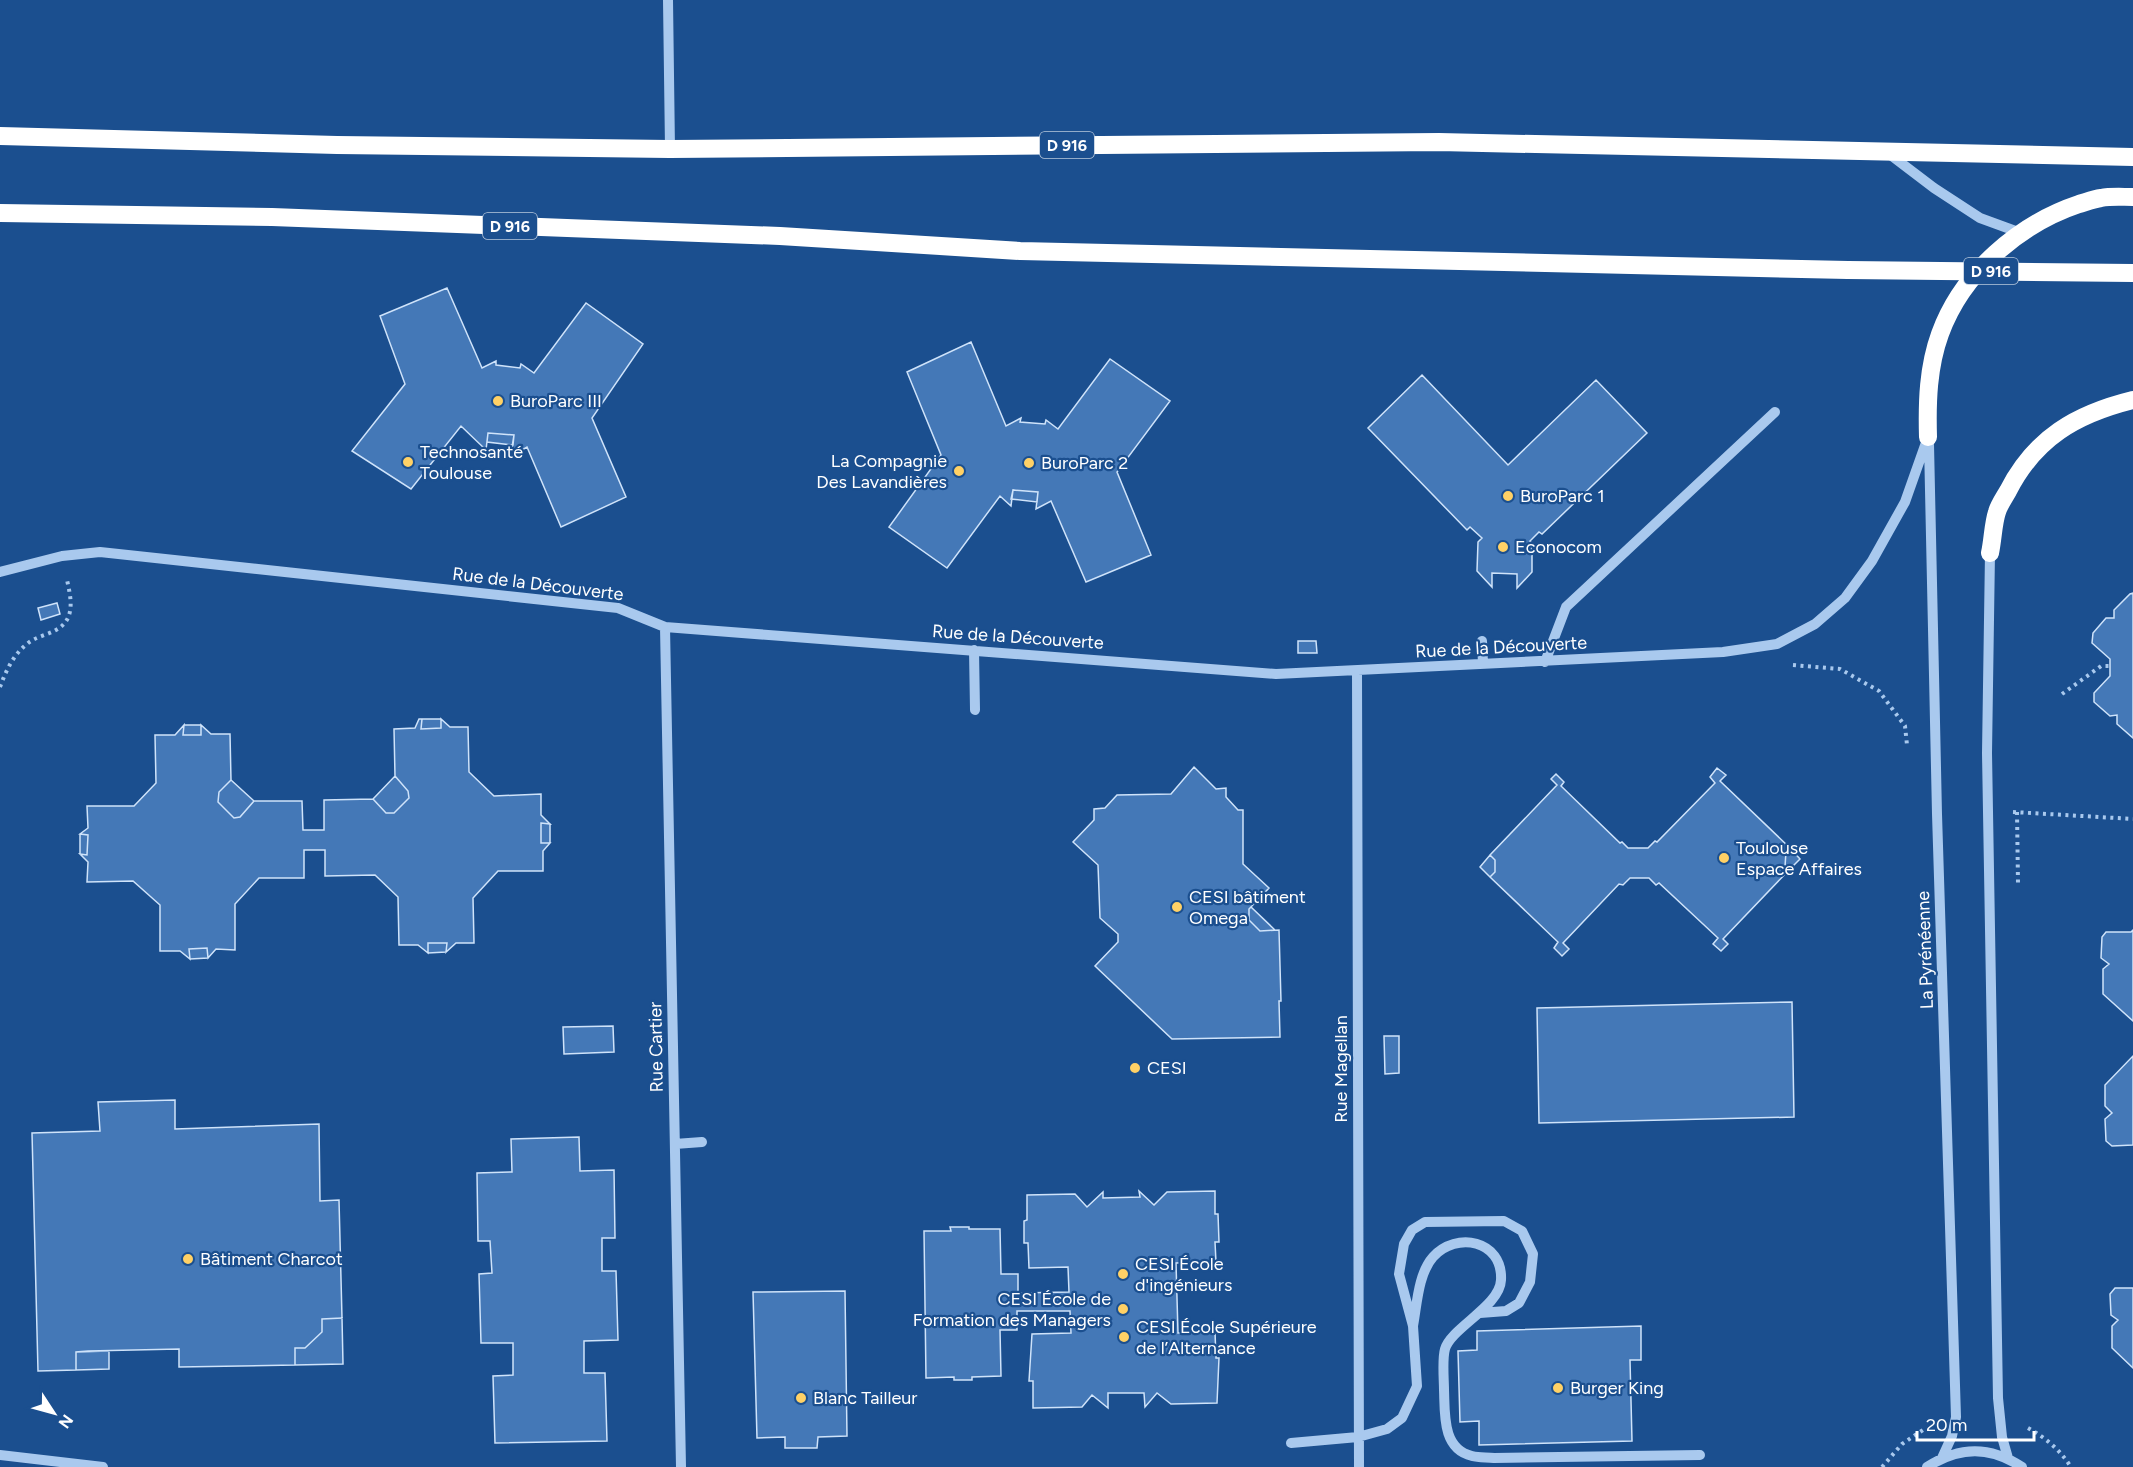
<svg xmlns="http://www.w3.org/2000/svg" width="2133" height="1467" font-family="Figtree,sans-serif">
	<style>
		.building { fill: #4478b7; stroke: #cfe3fa; stroke-width: 1.5 }
		.lines { fill: none; stroke-linecap: round; stroke-linejoin: round }
		.path { stroke: #a9c9ee; stroke-width: 4; stroke-dasharray: 3 4.5; stroke-linecap: butt }
		.minor { stroke: #a9c9ee; stroke-width: 10 }
		.highway { stroke: #fff; stroke-width: 18 }
		.highway-bridge { stroke: #fff; stroke-width: 18 }
		.poi-dot { fill: #ffd166; stroke: #1b4f8f; stroke-width: 2 }
		.labels { text-anchor: middle; stroke-width: 4.5; stroke-linejoin: round; paint-order: stroke }
		.shield { fill: #1b4f8f; stroke: #bbcadd; stroke-width: 1.5 }
		.shield-label { font-size: 16px; font-weight: bold; fill: #fff }
		.poi-label { font-size: 18px; fill: #fff; stroke: #1b4f8f; text-anchor: start }
		.street-label { font-size: 18px; fill: #fff; stroke: #1b4f8f }
	</style>
	<rect width="100%" height="100%" fill="#1b4f8f"/>
	<path class="building" d="M447,288l35,80 14,-7v4l24,3 1,-4 13,9 52,-70 57,41 -51,74 34,79 -65,30 -34,-80 -12,7 -4,-1 3,-18 -26,-2 -2,17 -25,-24 -50,63 -59,-38 53,-67 -25,-68z
		M971,342l35,84 15,-8 -1,4 25,2 1,-4 12,9 52,-70 60,42 -53,71 34,83 -65,27 -35,-81 -15,8 2,-17 -25,-2 -2,16 -11,-10 -53,72 -58,-41 52,-72 -34,-83z
		M1422,375l86,90 88,-85 51,53 -105,101 -3,-2 -9,9 2,3v28l-15,16v-14l-25,-1v14l-15,-16 1,-29 4,-4 -12,-11 -3,3 -99,-102z
		M488,433l26,2 -1,10 -26,-3z
		M1013,490l25,2 -1,10 -26,-3z
		M2133,593v145l-16,-14v-9l-7,1 -16,-14v-9l16,-17v-17l-18,-16 1,-10 13,-15h8v-8l16,-16z
		M57,603l3,11 -19,6 -3,-12z
		M1298,641h18l1,12h-19z
		M419,719h3l-1,10 20,-1v-9l9,8h18l1,45 25,24 47,-2v21l9,9 -9,-1v20h9l-7,8v20h-45l-25,27 1,45h-18l-10,9 1,-9h-19v10l-10,-8h-19l-1,-48 -23,-22 -50,1v-26h-21v28h-45l-24,26v46l-19,-1 -8,9 -1,-10 -18,1 1,10 -10,-8h-20v-46l-27,-24 -46,1 1,-20 -8,-8 7,1 1,-20 -8,-1 8,-6 -1,-22h47l22,-23 -1,-48h20l9,-10 -1,10h18v-10l10,9h19l1,46 -12,12 -1,10 16,16 6,-1 14,-16h48l1,29h21v-30l49,-1 13,14h8l15,-15 -1,-7 -13,-15 -1,-47 21,-1z
		M422,719h19v9l-20,1z
		M184,725h17v10h-18z
		M1194,767l22,22 10,-1v9l12,13h5v54l26,24 -20,21v11l11,11 19,-1 2,71h-2l1,36 -108,2 -77,-73 23,-24v-8l-18,-16 -2,-53 -25,-23 21,-22v-11l11,-1 12,-13 54,-1z
		M1717,768l9,7 -6,6 69,66 -3,4 -1,16 4,3 -66,69 5,5 -7,7 -8,-7 5,-6 -59,-55 -3,2 -7,-7h-19l-7,7 -4,-1 -56,59 6,6 -7,7 -8,-8 4,-6 -68,-65 5,-5v-12l-5,-5 67,-70 -6,-6 5,-5 8,8 -3,4 59,57 2,-1 6,6h20l7,-7 2,1 58,-59 -5,-6z
		M395,776l13,15 1,7 -15,15h-8l-13,-14z
		M231,780l23,21 -14,16 -6,1 -16,-16 1,-10z
		M541,823l9,1v19h-9z
		M80,834l8,1 -1,20 -7,-1z
		M1789,847l11,12 -11,11 -4,-3 1,-16z
		M1490,855l5,5v12l-5,5 -10,-10z
		M1251,907l24,23 -15,1 -11,-11v-11z
		M2133,930v91l-30,-27v-25l6,-5 -8,-6 1,-21 4,-5h25z
		M428,943h19l-1,9 -18,1z
		M207,948l1,10 -18,1 -1,-10z
		M1792,1002l2,115 -255,6 -2,-115z
		M613,1026l1,26 -50,2 -1,-27z
		M1384,1036h15v37l-14,1z
		M2133,1056v89l-21,1 -6,-5 -1,-22 7,-6 -7,-7v-21z
		M175,1100v29l144,-5 1,77 19,-1 3,118 -20,1v13l-17,16h-10v17l-116,2v-18l-91,2 -12,1v18l-38,1 -6,-238 68,-2 -2,-29z
		M579,1137l1,34 34,-1 1,68h-13v33h14l2,69 -34,1v32h21l2,68 -112,2 -2,-67 20,-1v-32h-32l-2,-69 13,-1 -2,-32h-12l-1,-68 35,-1 -1,-33z
		M1139,1191l15,14 13,-13 48,-1v23h3l1,28h-4l1,20 -40,1 2,70 37,-1 1,26h3l-2,45 -46,1 -14,-11 -12,14 -1,-14h-36v15l-16,-13 -10,12 -49,1v-27h-4l3,-47 39,-1 -1,-22h-53v19h-17l1,46 -29,1v3h-18v-3l-28,1 -2,-147h27l-1,-4h19v2h31l1,45h17v19l51,-1 -1,-25 -39,1 -1,-25h-4v-22l3,-1v-25l48,-1 12,13 16,-15v6l37,-1z
		M2115,1288h18v80l-21,-20v-22l6,-6 -7,-5 -1,-21z
		M845,1291l2,145 -29,1 -1,11h-32v-11l-28,1 -4,-146z
		M342,1318l1,46 -48,1v-17h10l17,-16v-13z
		M1641,1326v34h-11l2,81 -153,4v-24l-19,1 -2,-71 19,-1v-19z
		M109,1351v18l-33,1v-18z"/>
	<g class="lines">
		<path class="path" d="M1793,665l47,4 39,22 26,35 2,19
			M0,687c6,-16 13,-32 27,-43 8,-7 20,-9 29,-14 20,-11 15,-32 11,-50
			M2062,694l39,-28h9
			M2013,812l120,7
			M2017,812l1,71
			M2028,1428c18,10 32,22 43,39
			M1882,1467l20,-23 24,-16"/>
		<path class="minor" d="M668,0l2,149
			M1888,153l46,35 46,30 41,15
			M1929,444l8,370 19,603 -4,19 -10,22
			M1990,553l-3,200 11,645 4,39 6,21
			M0,572l62,-16 38,-4 518,56 47,19 611,47 447,-22 54,-8 38,-20 30,-26 27,-37 33,-59 23,-65
			M665,627l16,840
			M1482,641l1,23
			M974,650l1,60
			M1545,662l21,-55 209,-195
			M1357,671l2,796
			M675,1144l27,-2
			M1413,1326c4,-21 5,-52 20,-69 23,-26 70,-17 68,23 -1,26 -50,48 -56,69 -3,10 -1,31 -1,41 1,24 -2,59 28,66 7,2 15,1 22,2l206,-3
			M1291,1443l67,-6 29,-8 15,-11 15,-32 -4,-60 -14,-52 5,-30 8,-14 13,-8 79,-1 18,10 11,23 -3,28 -11,21 -13,8 -26,2
			M0,1455l103,12
			M1927,1467c33,-21 63,-21 95,0"/>
		<path class="highway" d="M0,136l337,9 333,4 769,-7 694,15
			M0,213l272,4 508,19 240,15 828,19
			M1928,437c-1,-35 0,-70 12,-103 22,-61 79,-110 139,-130 7,-2 15,-5 22,-6 10,-2 21,-1 32,-1
			M1990,553c3,-14 3,-29 7,-41 2,-7 7,-14 11,-21 27,-53 68,-77 125,-91"/>
		<path class="highway-bridge" d="M1848,270l285,3"/>
	</g>
	<g class="poi-dot">
		<circle cx="498" cy="401" r="6"/>
		<circle cx="408" cy="462" r="6"/>
		<circle cx="1029" cy="463" r="6"/>
		<circle cx="959" cy="471" r="6"/>
		<circle cx="1508" cy="496" r="6"/>
		<circle cx="1503" cy="547" r="6"/>
		<circle cx="1724" cy="858" r="6"/>
		<circle cx="1177" cy="907" r="6"/>
		<circle cx="1135" cy="1068" r="6"/>
		<circle cx="188" cy="1259" r="6"/>
		<circle cx="1123" cy="1274" r="6"/>
		<circle cx="1123" cy="1309" r="6"/>
		<circle cx="1124" cy="1337" r="6"/>
		<circle cx="1558" cy="1388" r="6"/>
		<circle cx="801" cy="1398" r="6"/>
	</g>
	<g class="labels">
		<g class="shield">
			<rect x="1040" y="132" width="54" height="26" rx="4.5"/>
			<rect x="483" y="213" width="54" height="26" rx="4.5"/>
			<rect x="1964" y="258" width="54" height="26" rx="4.5"/>
		</g>
		<g class="shield-label">
			<text x="1067" y="151">D 916</text>
			<text x="510" y="232">D 916</text>
			<text x="1991" y="277">D 916</text>
		</g>
		<g class="poi-label">
			<text x="510" y="407">BuroParc III</text>
			<text x="420" y="458">Technosanté<tspan x="420" dy="21">Toulouse</tspan></text>
			<text x="947" y="467" text-anchor="end">La Compagnie<tspan x="947" dy="21">Des Lavandières</tspan></text>
			<text x="1041" y="469">BuroParc 2</text>
			<text x="1520" y="502">BuroParc 1</text>
			<text x="1515" y="553">Econocom</text>
			<text x="1736" y="854">Toulouse<tspan x="1736" dy="21">Espace Affaires</tspan></text>
			<text x="1189" y="903">CESI bâtiment<tspan x="1189" dy="21">Omega</tspan></text>
			<text x="1147" y="1074">CESI</text>
			<text x="200" y="1265">Bâtiment Charcot</text>
			<text x="1135" y="1270">CESI École<tspan x="1135" dy="21">d'ingénieurs</tspan></text>
			<text x="1111" y="1305" text-anchor="end">CESI École de<tspan x="1111" dy="21">Formation des Managers</tspan></text>
			<text x="1136" y="1333">CESI École Supérieure<tspan x="1136" dy="21">de l’Alternance</tspan></text>
			<text x="1570" y="1394">Burger King</text>
			<text x="813" y="1404">Blanc Tailleur</text>
		</g>
		<g class="street-label">
			<text transform="translate(538 584) rotate(7)" y="6">Rue de la Découverte</text>
			<text transform="translate(1018 637) rotate(4)" y="6">Rue de la Découverte</text>
			<text transform="translate(1501 647) rotate(-3)" y="6">Rue de la Découverte</text>
			<text transform="translate(1925 950) rotate(-92)" y="6">La Pyrénéenne</text>
			<text transform="translate(656 1047) rotate(-91)" y="6">Rue Cartier</text>
			<text transform="translate(1341 1069) rotate(-90)" y="6">Rue Magellan</text>
		</g>
	</g>
	<g transform="translate(54 1413) rotate(126)" stroke="#1b4f8f" stroke-width="4.5" paint-order="stroke">
	<path d="M0-4.5L10 22L0 15L-10 22Z" fill="#ffffff"/>
	<text y="-9" font-size="16" font-weight="bold" text-anchor="middle" fill="#ffffff">N</text>
	</g>
	<path d="M1917 1431v9h117v-9" fill="none" stroke="#ffffff" stroke-width="3"/>
	<text x="1926" y="1431" font-size="18" fill="#ffffff" stroke="#1b4f8f" stroke-width="4.5" paint-order="stroke">20 m</text>
</svg>
